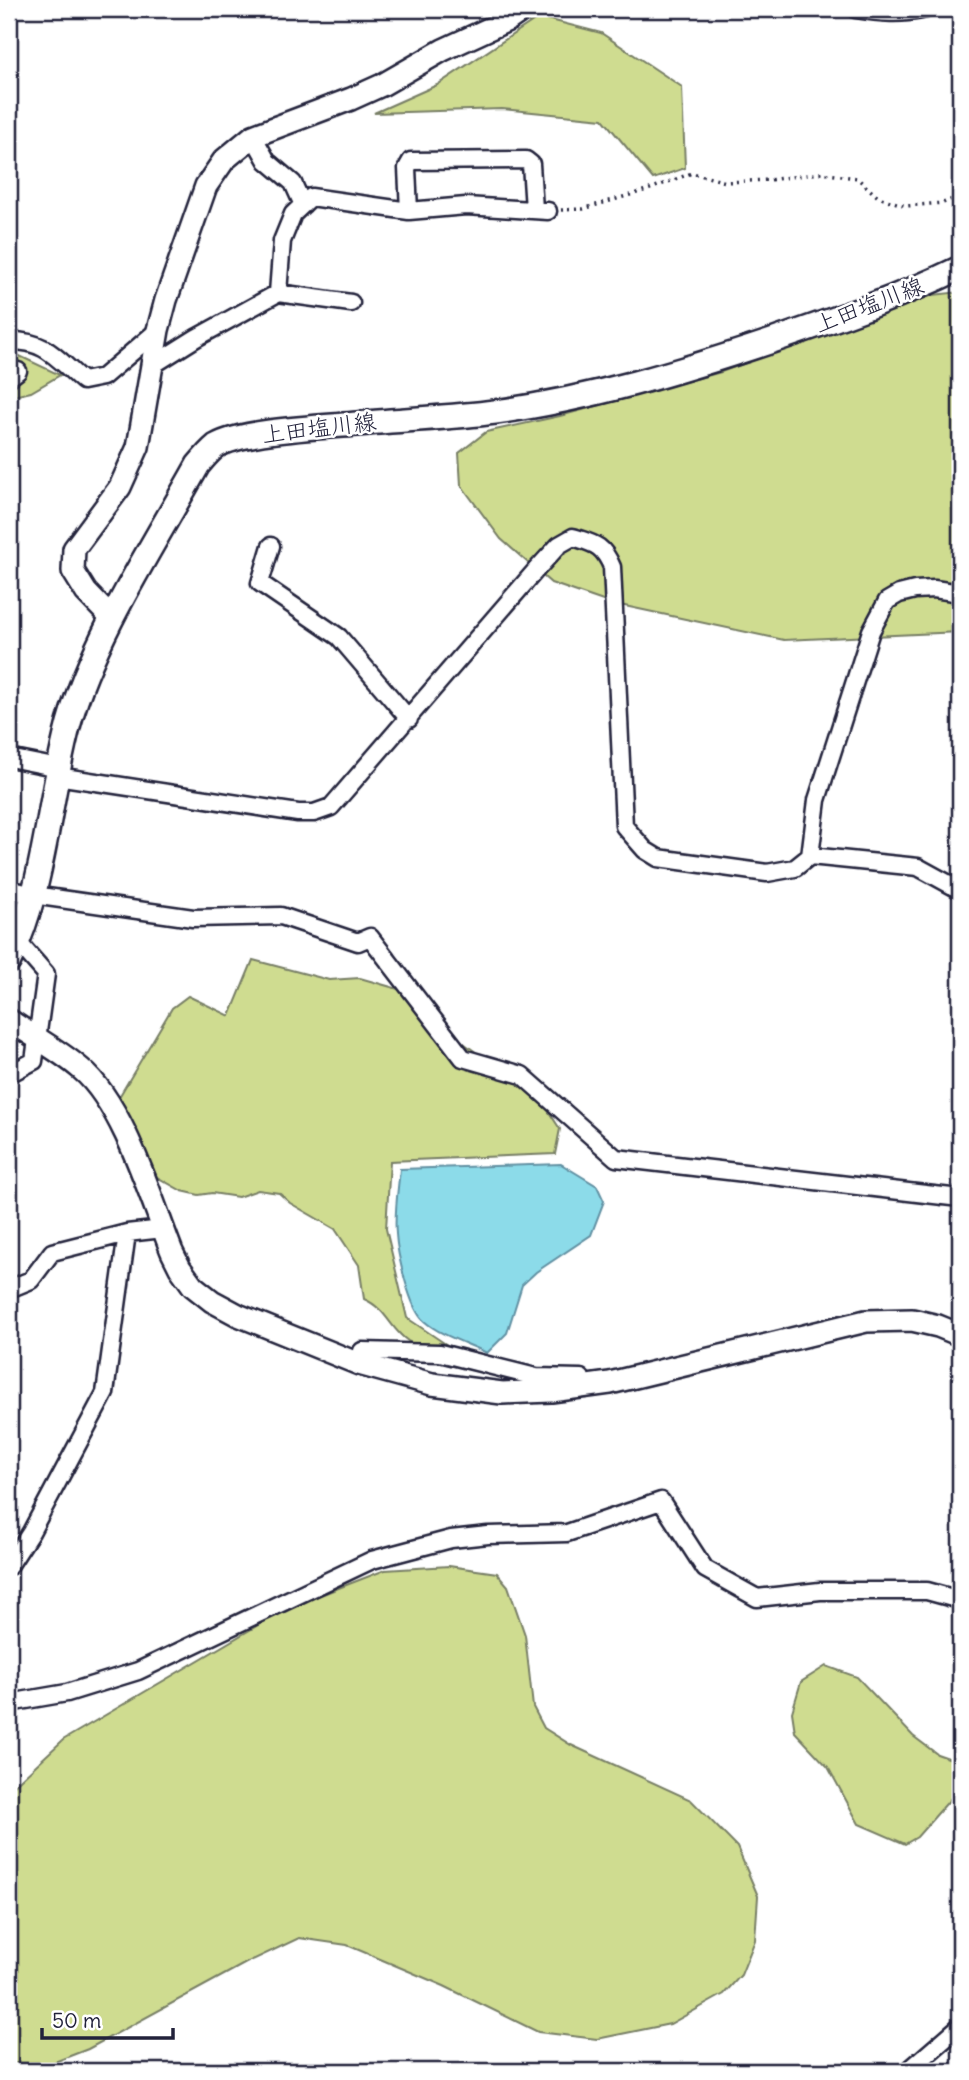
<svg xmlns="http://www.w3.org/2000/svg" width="969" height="2080" font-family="Delius,'Klee One',sans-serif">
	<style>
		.green { fill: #cfdc90; stroke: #787f66; stroke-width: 2 }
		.water { fill: #8cdbe9; stroke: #6291a3; stroke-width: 2 }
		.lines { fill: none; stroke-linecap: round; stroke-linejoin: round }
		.minor-casing { stroke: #22223b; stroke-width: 21 }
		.tertiary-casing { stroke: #22223b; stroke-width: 26 }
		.secondary-casing { stroke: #22223b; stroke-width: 28 }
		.path { stroke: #22223b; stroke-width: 3.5; stroke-dasharray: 2 5; stroke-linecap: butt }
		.minor { stroke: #fff; stroke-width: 16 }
		.tertiary { stroke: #fff; stroke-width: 21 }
		.secondary { stroke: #fff; stroke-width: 23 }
		.labels { text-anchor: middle; stroke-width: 5; stroke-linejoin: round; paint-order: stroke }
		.street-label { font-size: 23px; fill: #22223b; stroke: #fff }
	</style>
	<rect width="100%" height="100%" fill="#fff"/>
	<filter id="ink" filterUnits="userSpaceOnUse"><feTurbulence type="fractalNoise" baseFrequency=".0143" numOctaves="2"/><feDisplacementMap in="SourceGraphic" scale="14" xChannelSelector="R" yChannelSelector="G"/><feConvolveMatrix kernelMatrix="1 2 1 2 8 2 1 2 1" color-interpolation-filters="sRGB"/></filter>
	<g filter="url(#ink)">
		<path class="green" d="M539,17l62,16 81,54 3,81 -32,11 -50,-60 -101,-10 -128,4 63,-28z
			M960,292v340l-176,8 -178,-38 -55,-19 -50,-44 -40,-54 -2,-32 27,-21 74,-16 161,-44 212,-77z
			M9,351l51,24 -29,17 -22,5z
			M253,960l76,20 31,-2 38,11 47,40 32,24 57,36 26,40 -5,25 -165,7 -4,68 21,89 49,33c-15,-2 -35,-2 -48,-10 -18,-12 -21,-32 -44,-42l-5,-34 -24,-36 -45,-26 -11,-10 -21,-3 -20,7 -26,-4 -13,2 -17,-4 -25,-14 -38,-80 53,-89 16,-12 42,20z
			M449,1566l48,7 11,13 17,49 8,72 11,21 27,17 120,55 46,47 21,49 -3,44 -14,35 -17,19 -54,30 -73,15 -59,-7 -94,-46 -97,-41 -48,-7 -53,25 -158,86 -36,14h-43v-273l54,-50 224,-132 98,-38z
			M826,1666l31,11 56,59 24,18 23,8v26l-43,49 -12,7 -46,-20 -31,-57 -33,-35 -3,-20 9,-30z"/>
		<path class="water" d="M561,1164l36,22 7,15 -13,34 -55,37 -14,13 -15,48 -20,20c-20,-10 -46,-17 -63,-32 -14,-11 -27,-68 -28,-87 -2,-21 2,-44 4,-65z"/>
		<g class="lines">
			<defs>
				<path id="minor" d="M855,9c24,4 47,6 71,0
					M253,136l14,25 26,22 10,22
					M409,211l-2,-43 4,-7 115,-1 5,4 3,45
					M278,293l4,-52 11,-27 18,-17 98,14 57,-5 82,5
					M9,341c37,-1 48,18 74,40l20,-4 55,-47
					M153,365l43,-27 82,-45 73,10
					M9,378l9,-7
					M271,546l-11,37 79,54 70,82
					M9,758l50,10
					M57,776l241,37h16l17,-6 205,-237 23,-25 14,-8c22,7 30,8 39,30l12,259 21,24 13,8 109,15 28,-5 15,-12 7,-56 54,-169 16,-30 12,-7 16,-4 19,-1 26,4
					M810,856l108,11 42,23
					M9,889l24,6 160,23 88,-2 77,26 12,-5 93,121 59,17 94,83 344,40
					M9,1072h4l21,-11 12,-87 -28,-32
					M9,1289l22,-9 21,-28 75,-19
					M359,1364l3,-13 78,2 96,24 45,1 2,9
					M9,1566l22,-34 74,-139 22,-160 36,-4
					M9,1703l58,-10 71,-22 234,-111 79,-21 37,-4 79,-2 94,-32 44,68 52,29 63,-7h107l33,9
					M908,2071l52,-45"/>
				<path id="tertiary" d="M112,619l-26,-27 -13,-21 1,-22 46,-62 18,-40 20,-117 8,-30 40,-114 18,-26 29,-24 98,-37 31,-14 61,-35 65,-30 16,-11
					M9,1020c23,16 50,30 72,49 43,36 70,130 91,183l8,16 13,18 19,15 26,14 121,49 73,20 70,9 49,-2 59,-8 256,-62 46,-1 26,6 22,9"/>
				<path id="secondary" d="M9,961c36,-73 39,-160 60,-238 24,-86 85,-179 129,-258 5,-6 12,-14 18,-19 27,-16 108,-19 141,-22 46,-5 93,-6 138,-12 95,-13 187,-41 277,-71 64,-22 128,-44 188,-73"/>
			</defs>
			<use href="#minor" class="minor-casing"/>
			<use href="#tertiary" class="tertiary-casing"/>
			<use href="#secondary" class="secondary-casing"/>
			<path class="path" d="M561,210l22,-1 67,-20 42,-16 34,9 43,-2 51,-7 37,5 21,19 28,9 37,-3 17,-7"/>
			<use href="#minor" class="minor"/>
			<use href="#tertiary" class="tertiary"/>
			<use href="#secondary" class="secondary"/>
		</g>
	</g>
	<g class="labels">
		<g class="street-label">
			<text transform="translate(869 305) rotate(-21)" y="8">上田塩川線</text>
			<text transform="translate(319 428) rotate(-7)" y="8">上田塩川線</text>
		</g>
	</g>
	<rect width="969" height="2080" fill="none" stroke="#fff" stroke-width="35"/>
	<rect x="18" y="18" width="934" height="2045" fill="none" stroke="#22223b" stroke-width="2.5" filter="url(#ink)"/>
	<path d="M42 2028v10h131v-10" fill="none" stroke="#22223b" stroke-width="3.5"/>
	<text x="52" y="2028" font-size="21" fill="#22223b" stroke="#ffffff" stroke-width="5" paint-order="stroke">50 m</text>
</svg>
